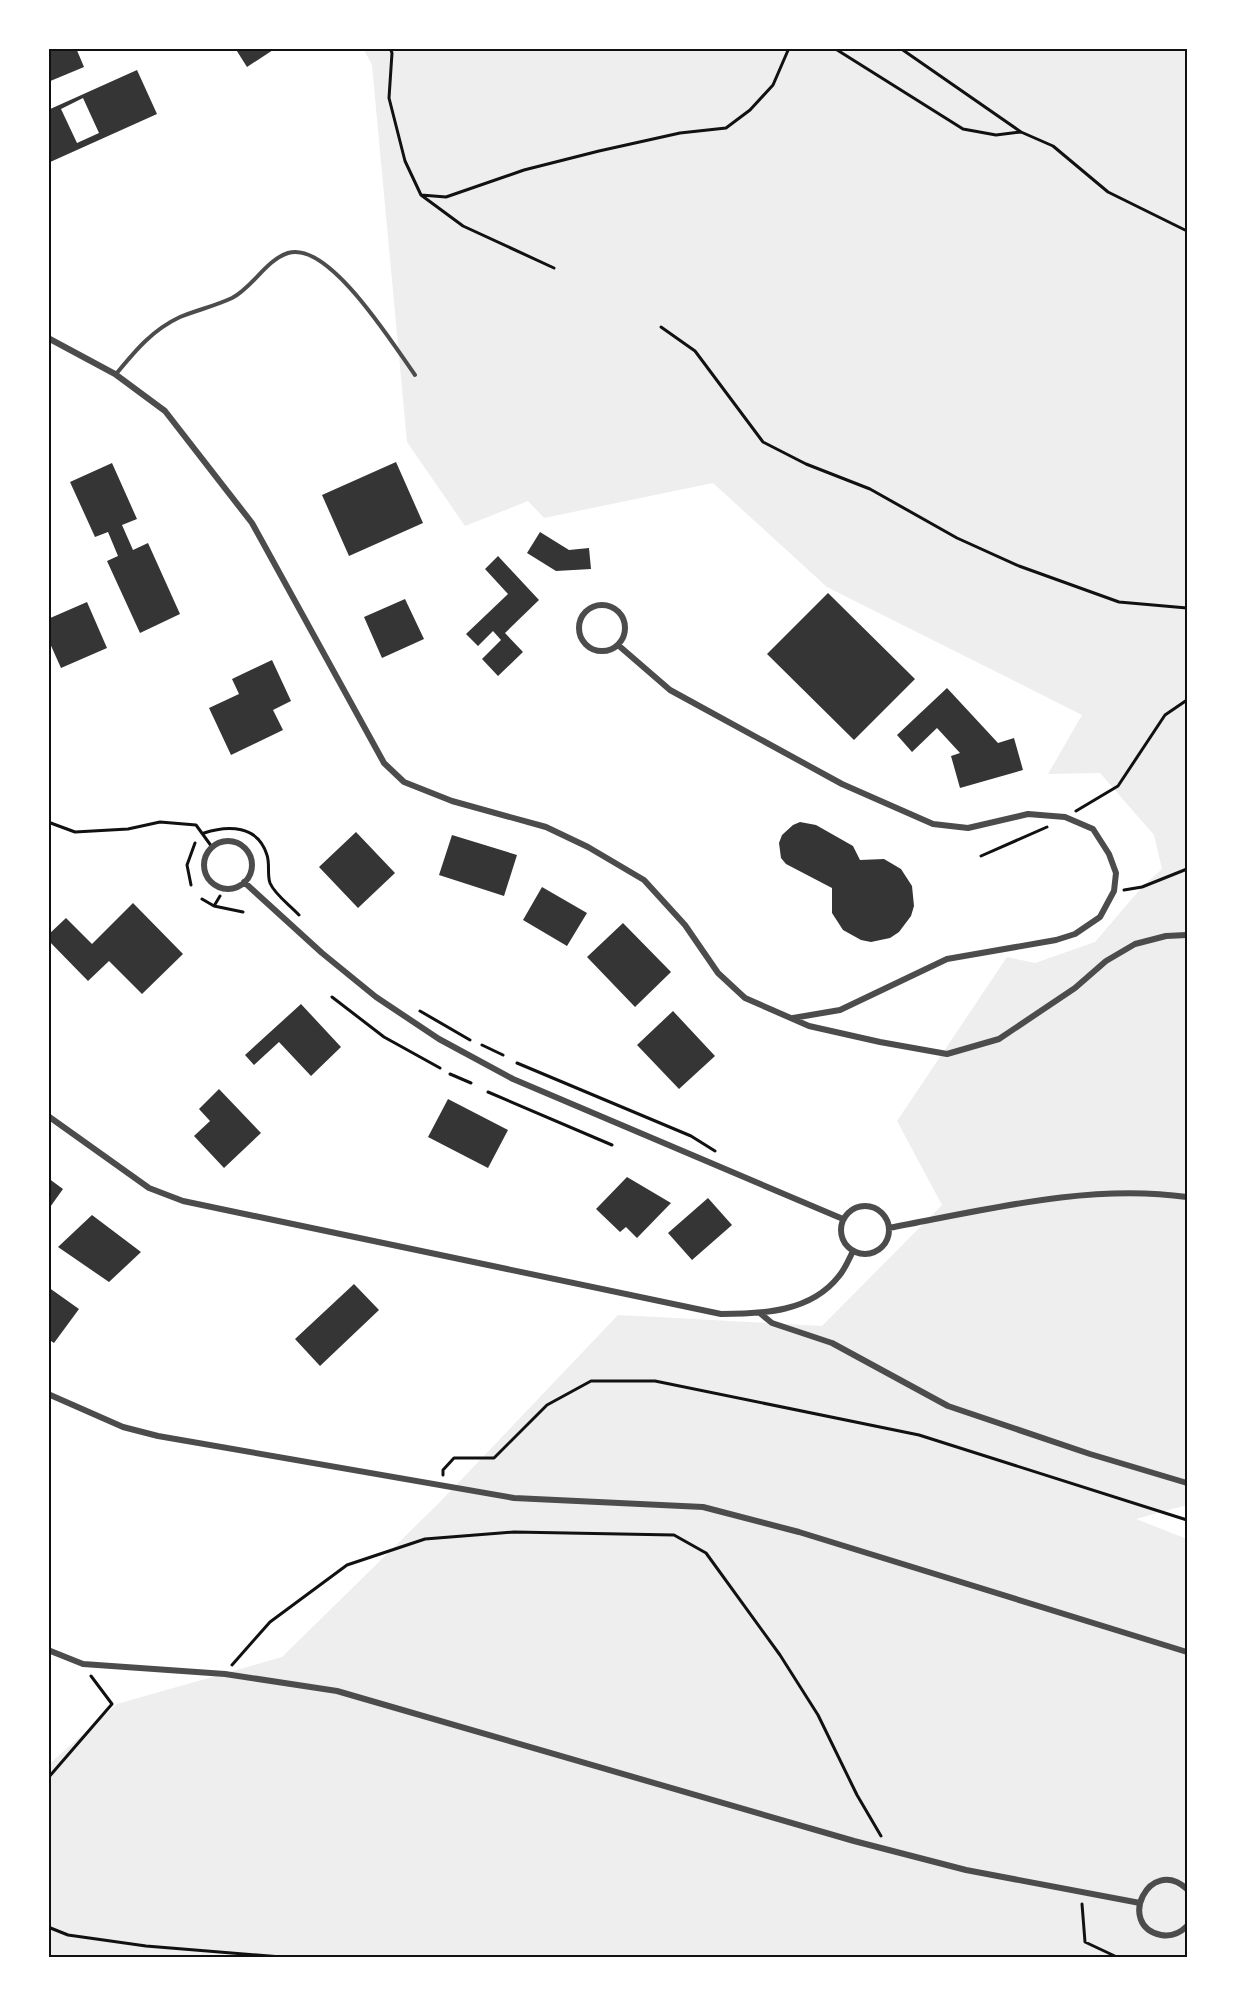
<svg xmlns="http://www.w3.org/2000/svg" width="1235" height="2006" font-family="Overpass,sans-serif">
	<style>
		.green { fill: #eee }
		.building { fill: #353535; fill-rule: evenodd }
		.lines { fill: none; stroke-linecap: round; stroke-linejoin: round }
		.path { stroke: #111; stroke-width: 3 }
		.service { stroke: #4c4c4c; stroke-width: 4 }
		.minor { stroke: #4c4c4c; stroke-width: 6 }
		.neatline { fill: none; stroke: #111; stroke-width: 2 }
	</style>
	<rect width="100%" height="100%" fill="#fff"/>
	<path class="green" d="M363,48h824v1457l-51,14 51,20v419h-1139v-193l69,-61 165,-47 158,-155 178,-187 204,11 120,-121 -45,-84 110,-164 28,6 60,-21 47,-55 20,-18 -8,-34 -54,-62 -52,1 34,-59 -255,-128 -114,-104 -169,35 -16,-17 -63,25 -58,-84 -35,-377z"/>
	<path class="building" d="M48,48h28l8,19 -36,15z
		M235,48h41l-29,19z
		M137,70l20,44 -109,49v-53zM83,98l16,35 -22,10 -16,-34z
		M396,462l27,61 -74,33 -27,-61z
		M112,463l25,56 -15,6 11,25 15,-7 32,71 -40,19 -33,-72 11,-5 -10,-24 -13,5 -25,-55z
		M540,532l29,18 20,-2 2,21 -35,2 -29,-18z
		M498,556l41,44 -34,33 18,19 -25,24 -16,-17 19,-19 -8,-9 -15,15 -12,-12 42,-40 -23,-25z
		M828,593l87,86 -61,61 -87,-86z
		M405,599l19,40 -42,19 -18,-41z
		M87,602l20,46 -46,20 -13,-29v-20z
		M272,660l19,41 -18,9 10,20 -52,25 -22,-47 30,-14 -7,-15z
		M947,688l51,55 16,-5 9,32 -63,18 -9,-32 9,-3 -23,-25 -25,24 -15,-17z
		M800,822l16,3 37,21 7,14 24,-1 17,10 11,17 2,20 -3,10 -12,16 -9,6 -19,4 -10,-2 -18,-10 -11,-17v-25l-46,-24 -5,-6 -2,-15 3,-8 11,-10z
		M356,832l39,41 -37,35 -39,-41z
		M452,835l65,20 -13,41 -65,-21z
		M542,887l45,26 -20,33 -44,-26z
		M133,903l50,51 -41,40 -33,-33 -21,20 -40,-41v-5l18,-17 26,26z
		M623,923l48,49 -36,35 -48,-50z
		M301,1004l40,43 -30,29 -32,-34 -25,23 -9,-10z
		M673,1011l42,45 -36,33 -42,-44z
		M219,1089l42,44 -37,35 -30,-32 16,-15 -11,-12z
		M448,1099l60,31 -20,38 -60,-31z
		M627,1177l44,26 -34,35 -11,-11 -6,5 -24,-23z
		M48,1178l15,11 -15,21z
		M708,1198l24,27 -40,35 -24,-27z
		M92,1215l49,37 -32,30 -51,-35z
		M354,1284l25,26 -59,56 -25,-27z
		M48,1287l31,22 -25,34 -6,-4z"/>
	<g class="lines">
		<path class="path" d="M390,48l2,5 -3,45 16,63 16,34 42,31 91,42
			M834,48l129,81 33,6 25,-3
			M900,48l121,84 32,14 55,46 79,39
			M421,195l25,2 78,-27 75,-19 81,-18 46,-5 24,-18 23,-25 16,-37
			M661,327l34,24 68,91 43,22 64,25 87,49 62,28 100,36 68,6
			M1076,811l42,-25 47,-71 22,-15
			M48,822l27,10 53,-3 32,-7 36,3 16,22
			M204,833c24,-8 54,-8 63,22 3,9 0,20 3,28 5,12 20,22 29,32
			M981,856l66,-29
			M191,885l-4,-20 8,-22
			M1124,890l18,-3 45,-18
			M202,899l12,7 29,6
			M214,906l6,-10
			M332,997l52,40 56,31
			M420,1011l50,29
			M482,1045l21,10
			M517,1063l174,73 24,15
			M450,1074l21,9
			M488,1092l124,53
			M443,1475v-5l11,-12h40l53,-53 44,-24h64l264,54 268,85
			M232,1665l38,-43 77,-57 78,-26 89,-7 160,3 32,18 74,102 38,60 39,80 24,41
			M48,1778l64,-74 -21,-28
			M1082,1904l3,38 34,16
			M48,1927l20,8 78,11 148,12"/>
		<path class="service" d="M116,374c19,-23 36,-44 64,-57 17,-7 35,-11 52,-19 21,-11 34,-38 56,-45 41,-13 106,93 127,122"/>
		<path class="minor" d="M48,338l67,36 50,37 87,112 132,240 20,19 48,19 94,26 42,20 56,33 41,45 33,48 27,25 64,28 71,16 67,12 52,-15 76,-51 31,-27 29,-17 31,-8 21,-1
			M579 628a23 23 0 1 1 46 0a23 23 0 1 1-46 0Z
			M618,645l52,45 172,94 91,40 35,4 60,-14 37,3 28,12 16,25 7,19 -2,18 -14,26 -25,17 -19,6 -109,19 -107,51 -47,8
			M204 865a24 24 0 1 1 48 0a24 24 0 1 1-48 0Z
			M244,882l78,71 54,44 63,42 74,40 330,140
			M48,1116l101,72 34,13 538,113c42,0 90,-2 118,-38 6,-7 10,-17 14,-25
			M841 1230a24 24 0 1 1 48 0a24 24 0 1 1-48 0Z
			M889,1228c96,-18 200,-45 298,-31
			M761,1314l11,9 60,20 116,63 142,48 97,29
			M48,1394l75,33 35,9 356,62 189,9 96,25 388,120
			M48,1650l35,14 142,10 112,17 517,150 112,29 174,33
			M1187,1889c-38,-34 -71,37 -26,46 10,2 19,-2 26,-9"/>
	</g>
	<rect width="1235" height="2006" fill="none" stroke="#ffffff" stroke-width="99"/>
	<rect x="50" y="50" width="1136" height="1906" class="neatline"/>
</svg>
